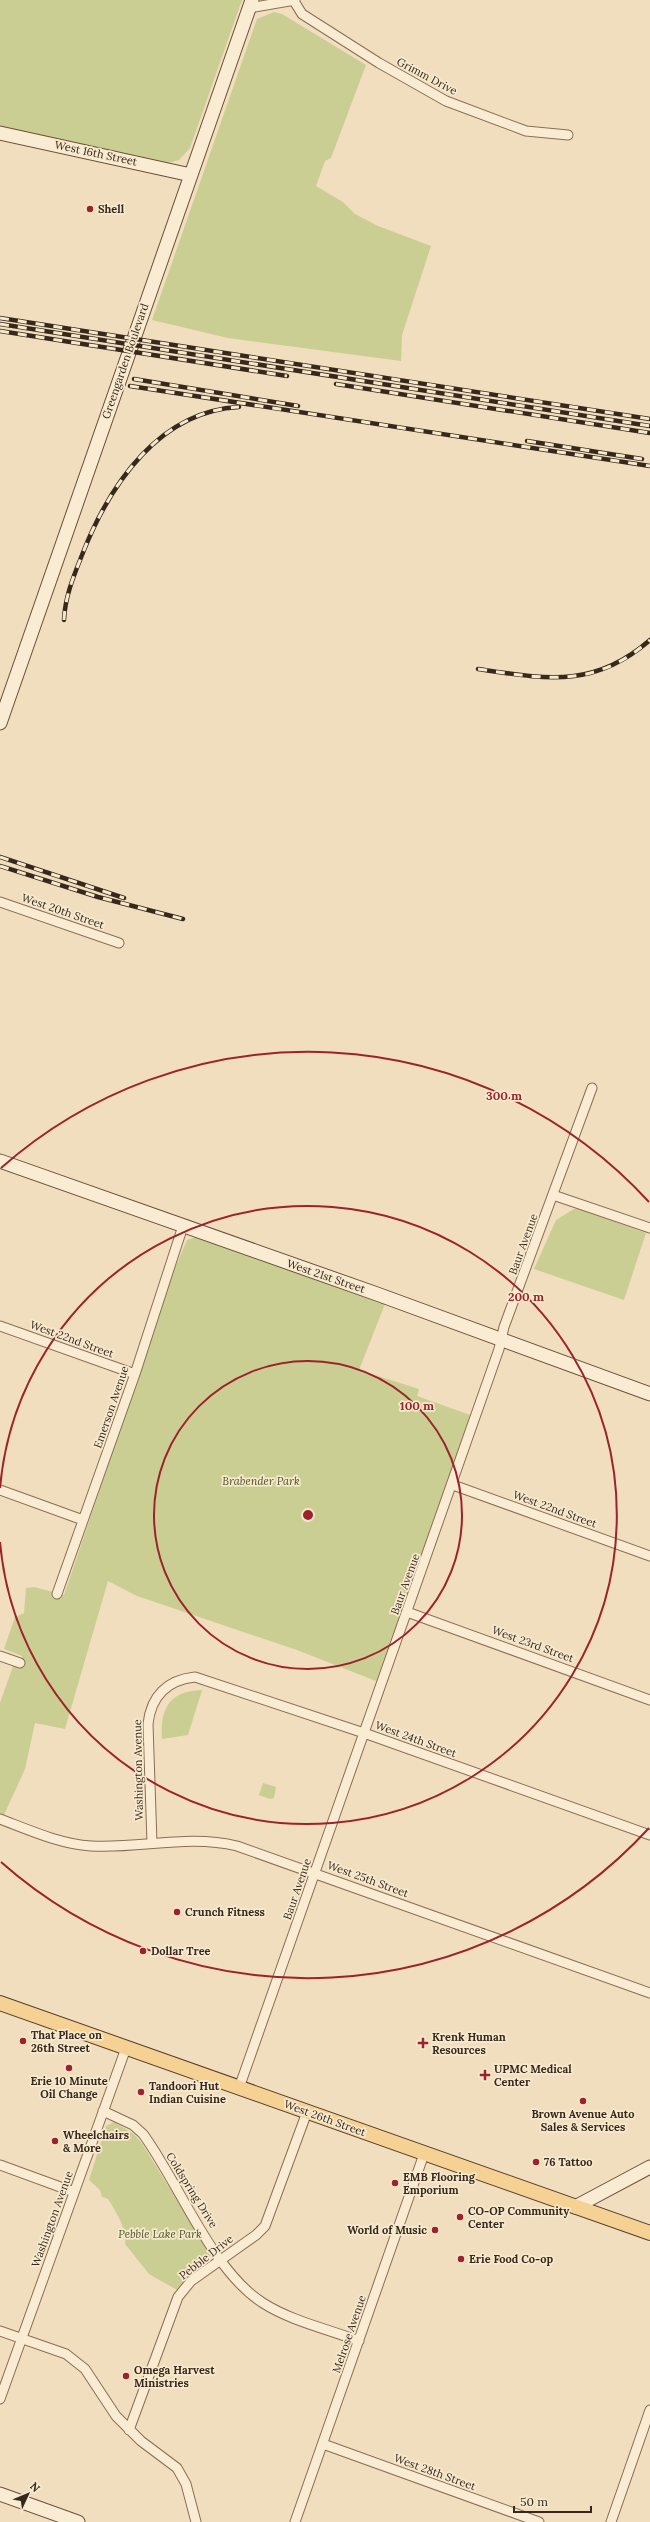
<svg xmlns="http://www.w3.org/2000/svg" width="650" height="2522" font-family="Lora,serif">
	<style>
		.green { fill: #cbce92 }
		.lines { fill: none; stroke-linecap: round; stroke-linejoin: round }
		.street-casing { stroke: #896e56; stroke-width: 11 }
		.secondary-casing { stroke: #6b4f3a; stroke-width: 15 }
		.primary-casing { stroke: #563d2b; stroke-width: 16 }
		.street { stroke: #faecd2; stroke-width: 9 }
		.secondary { stroke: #faecd2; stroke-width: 13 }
		.primary { stroke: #f6d194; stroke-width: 14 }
		.rail-casing { stroke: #38281c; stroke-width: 4.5 }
		.rail { stroke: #f7e9ce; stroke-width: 3; stroke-dasharray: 9; stroke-linecap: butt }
		.ring { fill: none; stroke: #9b232b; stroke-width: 2 }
		.poi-dot { fill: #9b232b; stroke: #f7e9ce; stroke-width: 1.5 }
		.labels { text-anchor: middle; stroke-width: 3.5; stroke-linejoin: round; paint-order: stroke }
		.street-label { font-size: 11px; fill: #38281c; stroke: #f7e9ce }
		.poi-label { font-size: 11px; font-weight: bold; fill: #38281c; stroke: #f7e9ce; text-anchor: start }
		.park-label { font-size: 11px; font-style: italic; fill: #4b5521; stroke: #f7e9ce }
		.centre { fill: #9b232b; stroke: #f7e9ce; stroke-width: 2 }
		.ring-label { font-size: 12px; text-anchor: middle; font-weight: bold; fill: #9b232b; stroke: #f7e9ce; stroke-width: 3.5; stroke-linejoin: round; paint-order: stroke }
	</style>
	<rect width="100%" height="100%" fill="#f0debf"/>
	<path class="green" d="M0,0h242l-52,148 -11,12 -11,3 -168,-36z
		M274,12l8,2 84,51 -35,93 -6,3 -9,25 27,16 12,12 23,12 53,20 -29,89 -1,26 -173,-23 -76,-18 105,-301z
		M574,1209h5l67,24 -22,67 -90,-31 22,-49z
		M196,1237l189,67 -26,66 60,19 -2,7 53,19 -39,124 -55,142 -79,-31 -160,-54 -29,-15 -43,148 -30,-6 -10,46 -21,46 -4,-1v-111l13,-37 6,2 3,-12 -18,-7 11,-32 9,-4 2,-25 8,-1 30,8 111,-327 12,-28z
		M202,1690l-14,45 -26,4c-2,-30 7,-48 40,-49z
		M263,1783l13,4 -2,11 -4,1 -11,-4z
		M114,2122l20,12 9,11 67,109 -1,8 -20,14 -12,14 -28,-16 -24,-30c2,-16 -9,-32 -17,-45l-6,-2 -2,-7 -11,-10 17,-54z"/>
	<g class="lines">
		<defs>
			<path id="street" d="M294,1l8,13 77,49 67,38 80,30 42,4
				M249,8l46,-8
				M0,902l119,41
				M553,1195l97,33
				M0,1326l135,48
				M453,1485l197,71
				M0,1490l83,30
				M57,1594l78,-220 48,-148
				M407,1612l243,88
				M0,1656l20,7
				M0,1819c29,11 60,25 91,27 49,3 97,-12 146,0l413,147
				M152,1843l-4,-119c3,-28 19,-44 47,-47l169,56 286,102
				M239,2088l260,-739 5,-22 88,-239
				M103,2111l30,14 10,9c36,49 69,137 120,169 28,18 65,26 96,38
				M0,2165l74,27
				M0,2331l66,23 19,15 31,47 25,25 36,27 9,16 10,38
				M0,2399l126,-351
				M129,2430l49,-133 13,-16 65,-46 9,-9 42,-114
				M323,2444l216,78
				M295,2522l129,-368
				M611,2522l39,-112"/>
			<path id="secondary" d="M0,133l191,42
				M0,723l252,-723
				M0,1161l377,133 273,100
				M575,2207l75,-40
				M0,2494l78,28"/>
			<path id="primary" d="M0,2003l650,230"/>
		</defs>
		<use href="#street" class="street-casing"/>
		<use href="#secondary" class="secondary-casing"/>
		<use href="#primary" class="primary-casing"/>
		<use href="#street" class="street"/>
		<use href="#secondary" class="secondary"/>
		<use href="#primary" class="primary"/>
		<defs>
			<path id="rail" d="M0,318l650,101
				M0,324l650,102
				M0,331l287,45
				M134,379l164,27
				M336,384l314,49
				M130,386l520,80
				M527,441l115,18
				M64,620c1,-25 11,-47 20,-70 27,-67 76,-139 155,-143
				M478,669c68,10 116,20 172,-29
				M0,857l124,41
				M0,866l98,31 85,22"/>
		</defs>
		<use href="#rail" class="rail-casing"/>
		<use href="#rail" class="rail"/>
	</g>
	<g class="ring">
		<circle cx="308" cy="1515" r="154"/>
		<path d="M0 1488A309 309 0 1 1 0 1542"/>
		<path d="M649 1828A463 463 0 0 1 1 1862M1 1168A463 463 0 0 1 649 1202"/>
	</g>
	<g class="poi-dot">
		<circle cx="90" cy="209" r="4"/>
		<circle cx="177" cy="1912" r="4"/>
		<circle cx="143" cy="1951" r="4"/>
		<circle cx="23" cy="2041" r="4"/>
		<path d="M421 2037h4v4h4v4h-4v4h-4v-4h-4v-4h4z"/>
		<circle cx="69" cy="2068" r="4"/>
		<path d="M483 2069h4v4h4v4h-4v4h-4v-4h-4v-4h4z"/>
		<circle cx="141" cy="2092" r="4"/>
		<circle cx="583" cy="2101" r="4"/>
		<circle cx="55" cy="2141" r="4"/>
		<circle cx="536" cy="2162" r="4"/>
		<circle cx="395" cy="2183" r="4"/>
		<circle cx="460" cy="2217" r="4"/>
		<circle cx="435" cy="2230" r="4"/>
		<circle cx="461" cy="2259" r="4"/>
		<circle cx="126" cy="2376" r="4"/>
	</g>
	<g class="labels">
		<g class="street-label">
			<text transform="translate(427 76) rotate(28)" y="4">Grimm Drive</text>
			<text transform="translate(96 153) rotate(12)" y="4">West 16th Street</text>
			<text transform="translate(125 361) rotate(-71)" y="4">Greengarden Boulevard</text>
			<text transform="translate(63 911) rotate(19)" y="4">West 20th Street</text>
			<text transform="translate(523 1244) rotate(-70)" y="4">Baur Avenue</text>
			<text transform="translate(326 1276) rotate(19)" y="4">West 21st Street</text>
			<text transform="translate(72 1339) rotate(20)" y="4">West 22nd Street</text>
			<text transform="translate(111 1407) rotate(-71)" y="4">Emerson Avenue</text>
			<text transform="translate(555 1509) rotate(20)" y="4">West 22nd Street</text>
			<text transform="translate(405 1584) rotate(-70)" y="4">Baur Avenue</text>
			<text transform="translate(533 1644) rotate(20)" y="4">West 23rd Street</text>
			<text transform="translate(416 1739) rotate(20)" y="4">West 24th Street</text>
			<text transform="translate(138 1770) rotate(-91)" y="4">Washington Avenue</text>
			<text transform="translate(368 1879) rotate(20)" y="4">West 25th Street</text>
			<text transform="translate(297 1889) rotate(-71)" y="4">Baur Avenue</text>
			<text transform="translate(325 2118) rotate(20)" y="4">West 26th Street</text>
			<text transform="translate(192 2190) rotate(58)" y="4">Coldspring Drive</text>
			<text transform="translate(52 2219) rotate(-70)" y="4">Washington Avenue</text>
			<text transform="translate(206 2257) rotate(-38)" y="4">Pebble Drive</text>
			<text transform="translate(349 2334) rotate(-71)" y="4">Melrose Avenue</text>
			<text transform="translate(435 2472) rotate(20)" y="4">West 28th Street</text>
		</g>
		<g class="poi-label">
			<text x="98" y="213">Shell</text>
			<text x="185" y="1916">Crunch Fitness</text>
			<text x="151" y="1955">Dollar Tree</text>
			<text x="31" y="2039">That Place on<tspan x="31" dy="13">26th Street</tspan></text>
			<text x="432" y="2041">Krenk Human<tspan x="432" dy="13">Resources</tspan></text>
			<text x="494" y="2073">UPMC Medical<tspan x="494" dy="13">Center</tspan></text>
			<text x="69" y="2085" text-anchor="middle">Erie 10 Minute<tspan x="69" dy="13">Oil Change</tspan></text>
			<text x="149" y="2090">Tandoori Hut<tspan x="149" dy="13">Indian Cuisine</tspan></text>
			<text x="583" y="2118" text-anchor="middle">Brown Avenue Auto<tspan x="583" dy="13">Sales &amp; Services</tspan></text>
			<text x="63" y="2139">Wheelchairs<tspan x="63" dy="13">&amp; More</tspan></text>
			<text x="544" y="2166">76 Tattoo</text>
			<text x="403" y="2181">EMB Flooring<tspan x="403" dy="13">Emporium</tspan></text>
			<text x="468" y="2215">CO-OP Community<tspan x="468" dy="13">Center</tspan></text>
			<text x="427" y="2234" text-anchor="end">World of Music</text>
			<text x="469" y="2263">Erie Food Co-op</text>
			<text x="134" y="2374">Omega Harvest<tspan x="134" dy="13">Ministries</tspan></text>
		</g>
		<g class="park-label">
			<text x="261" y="1485">Brabender Park</text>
			<text x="160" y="2238">Pebble Lake Park</text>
		</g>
	</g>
	<circle cx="308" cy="1515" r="6" class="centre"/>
	<g class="ring-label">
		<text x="504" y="1100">300 m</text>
		<text x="526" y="1301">200 m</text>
		<text x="417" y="1410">100 m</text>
	</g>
	<g transform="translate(28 2494) rotate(46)" stroke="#f7e9ce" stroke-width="3" paint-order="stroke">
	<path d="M0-3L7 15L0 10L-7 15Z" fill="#38281c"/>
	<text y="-6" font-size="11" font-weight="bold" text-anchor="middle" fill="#38281c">N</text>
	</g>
	<path d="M514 2506v6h77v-6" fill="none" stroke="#38281c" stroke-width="2"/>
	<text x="520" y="2506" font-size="12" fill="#38281c" stroke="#f7e9ce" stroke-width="3" paint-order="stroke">50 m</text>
</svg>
